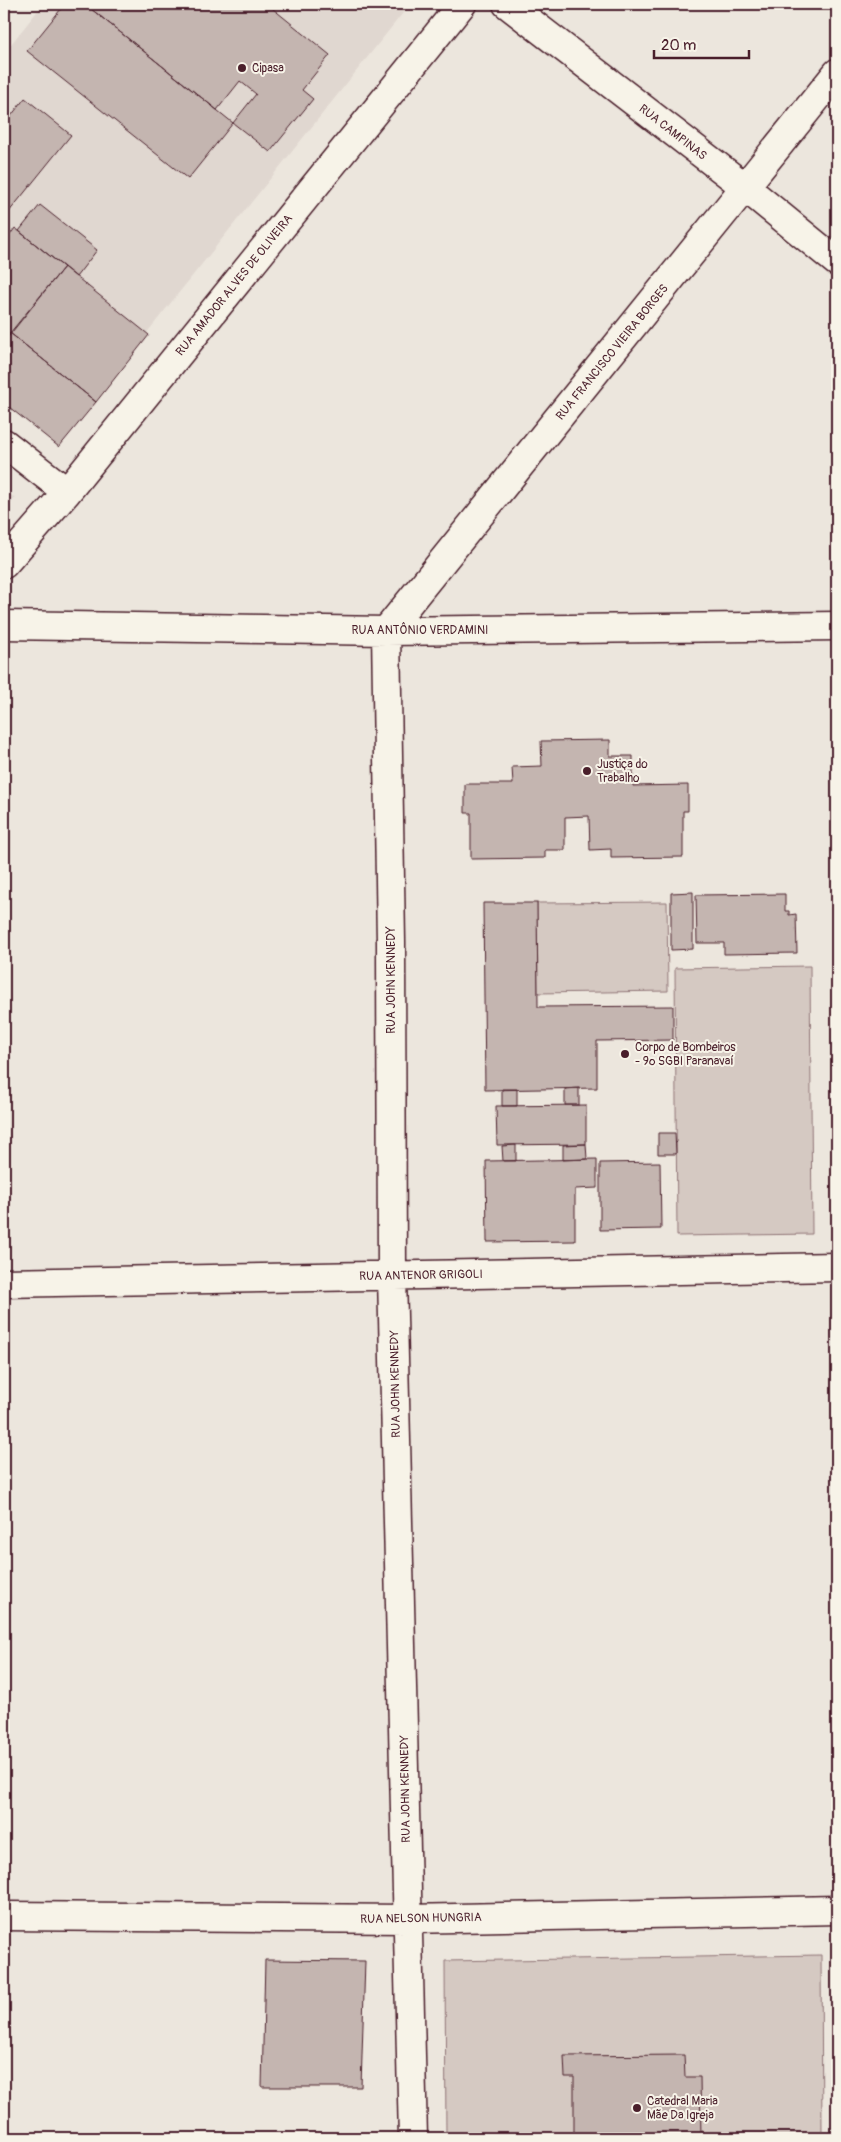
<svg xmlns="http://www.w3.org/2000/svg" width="841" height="2142" font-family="Pangolin,sans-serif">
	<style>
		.built { fill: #e0d7d0 }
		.green { fill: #d5c9c2; stroke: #907476 }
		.building { fill: #c4b5b0; stroke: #4a1f2b }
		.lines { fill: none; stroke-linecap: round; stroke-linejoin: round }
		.minor-casing { stroke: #4a1f2b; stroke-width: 31 }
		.minor { stroke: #f7f3e8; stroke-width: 28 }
		.poi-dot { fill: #4a1f2b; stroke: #f7f3e8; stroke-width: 2 }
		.labels { text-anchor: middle; stroke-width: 4; stroke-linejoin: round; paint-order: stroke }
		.poi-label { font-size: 12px; fill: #4a1f2b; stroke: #f7f3e8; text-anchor: start }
		.street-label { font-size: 12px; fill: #4a1f2b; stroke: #f7f3e8 }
	</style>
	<rect width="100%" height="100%" fill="#ece6dd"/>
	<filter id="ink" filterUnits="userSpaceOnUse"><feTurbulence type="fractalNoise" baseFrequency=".02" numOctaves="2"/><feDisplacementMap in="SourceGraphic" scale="10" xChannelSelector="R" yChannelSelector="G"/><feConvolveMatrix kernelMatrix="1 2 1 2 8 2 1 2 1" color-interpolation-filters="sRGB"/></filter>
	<g filter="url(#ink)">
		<path class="built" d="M43,4h367l-349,436 -57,-44v-343z
			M4,490l11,8 -11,14z"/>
		<path class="green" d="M667,902l1,89 -130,2 -1,-90z
			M810,966l2,268 -135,2 -2,-268z
			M821,1955l1,183h-376l-1,-177z"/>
		<path class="building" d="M65,4h20l148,119 -45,56 -161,-128z
			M85,4h182l63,51 -28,35 11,9 -43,53 -37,-29 23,-29 -16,-13 -23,29z
			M25,98l46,37 -67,83v-93z
			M40,205l57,45 -21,27 -57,-46z
			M15,228l49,39 -60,75v-99z
			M64,267l85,68 -53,67 -86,-69z
			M10,333l86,69 -37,45 -55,-44v-61z
			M610,740v16h23v30l55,-1v26h-5v46l-72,1v-9l-21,1 -1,-34 -24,1v33h-20v8l-74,1v-46h-6v-29h48l-1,-17 30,-1 -1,-25z
			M693,892v57l-22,1v-57z
			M785,894v17h4v4l7,-1 1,39 -73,1v-11h-27l-1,-48z
			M483,903h54l1,104 135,-1v34l-76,1v47l-112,2z
			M579,1088v17h-14v-16z
			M502,1089h15v17h-15z
			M586,1105v39l-89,1 -1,-39z
			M658,1133h17l1,21h-18z
			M586,1144l1,15 -24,1v-15z
			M516,1145v16h-13l-1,-15z
			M597,1159v29l-22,1v52l-88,1 -1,-81z
			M660,1162l1,67 -61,1v-67z
			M265,1960l100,1 -4,126h-99z
			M684,2055l1,22h15l1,61h-127v-61h-9l-1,-21z"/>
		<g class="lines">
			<defs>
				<path id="minor" d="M507,4l238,183 92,75
					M4,443l63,49
					M4,564l63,-72 395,-488
					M4,625l382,6 451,-5
					M4,1283l833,-16
					M4,1916l404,3 429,-9
					M413,2138l-21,-862 -1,-334 -5,-311 451,-558"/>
			</defs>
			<use href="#minor" class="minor-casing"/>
			<use href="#minor" class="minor"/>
		</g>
	</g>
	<g class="poi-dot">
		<circle cx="242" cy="68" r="5"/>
		<circle cx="587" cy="771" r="5"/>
		<circle cx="625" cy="1054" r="5"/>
		<circle cx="637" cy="2108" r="5"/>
	</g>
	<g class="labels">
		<g class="poi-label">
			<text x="252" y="72">Cipasa</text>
			<text x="597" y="768">Justiça do<tspan x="597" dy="14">Trabalho</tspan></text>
			<text x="635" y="1051">Corpo de Bombeiros<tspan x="635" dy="14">- 9º SGBI Paranavaí</tspan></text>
			<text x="647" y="2105">Catedral Maria<tspan x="647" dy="14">Mãe Da Igreja</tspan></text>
		</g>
		<g class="street-label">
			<text transform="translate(673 132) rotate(38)" y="4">RUA CAMPINAS</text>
			<text transform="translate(234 285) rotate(-51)" y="4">RUA AMADOR ALVES DE OLIVEIRA</text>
			<text transform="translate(612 352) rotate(-51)" y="4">RUA FRANCISCO VIEIRA BORGES</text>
			<text x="420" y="634">RUA ANTÔNIO VERDAMINI</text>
			<text transform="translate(391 980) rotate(-90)" y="4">RUA JOHN KENNEDY</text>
			<text transform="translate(421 1275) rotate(-1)" y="4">RUA ANTENOR GRIGOLI</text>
			<text transform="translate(395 1384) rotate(-91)" y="4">RUA JOHN KENNEDY</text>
			<text transform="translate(405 1789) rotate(-91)" y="4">RUA JOHN KENNEDY</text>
			<text transform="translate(421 1918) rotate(-1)" y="4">RUA NELSON HUNGRIA</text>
		</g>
	</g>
	<rect width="841" height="2142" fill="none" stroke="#f7f3e8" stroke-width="20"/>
	<rect x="10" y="10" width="821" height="2122" fill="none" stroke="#4a1f2b" stroke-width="2" filter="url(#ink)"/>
	<path d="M654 50v8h95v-8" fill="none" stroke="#4a1f2b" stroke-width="2.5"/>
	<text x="661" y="50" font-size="15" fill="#4a1f2b" stroke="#f7f3e8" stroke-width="4" paint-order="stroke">20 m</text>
</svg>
